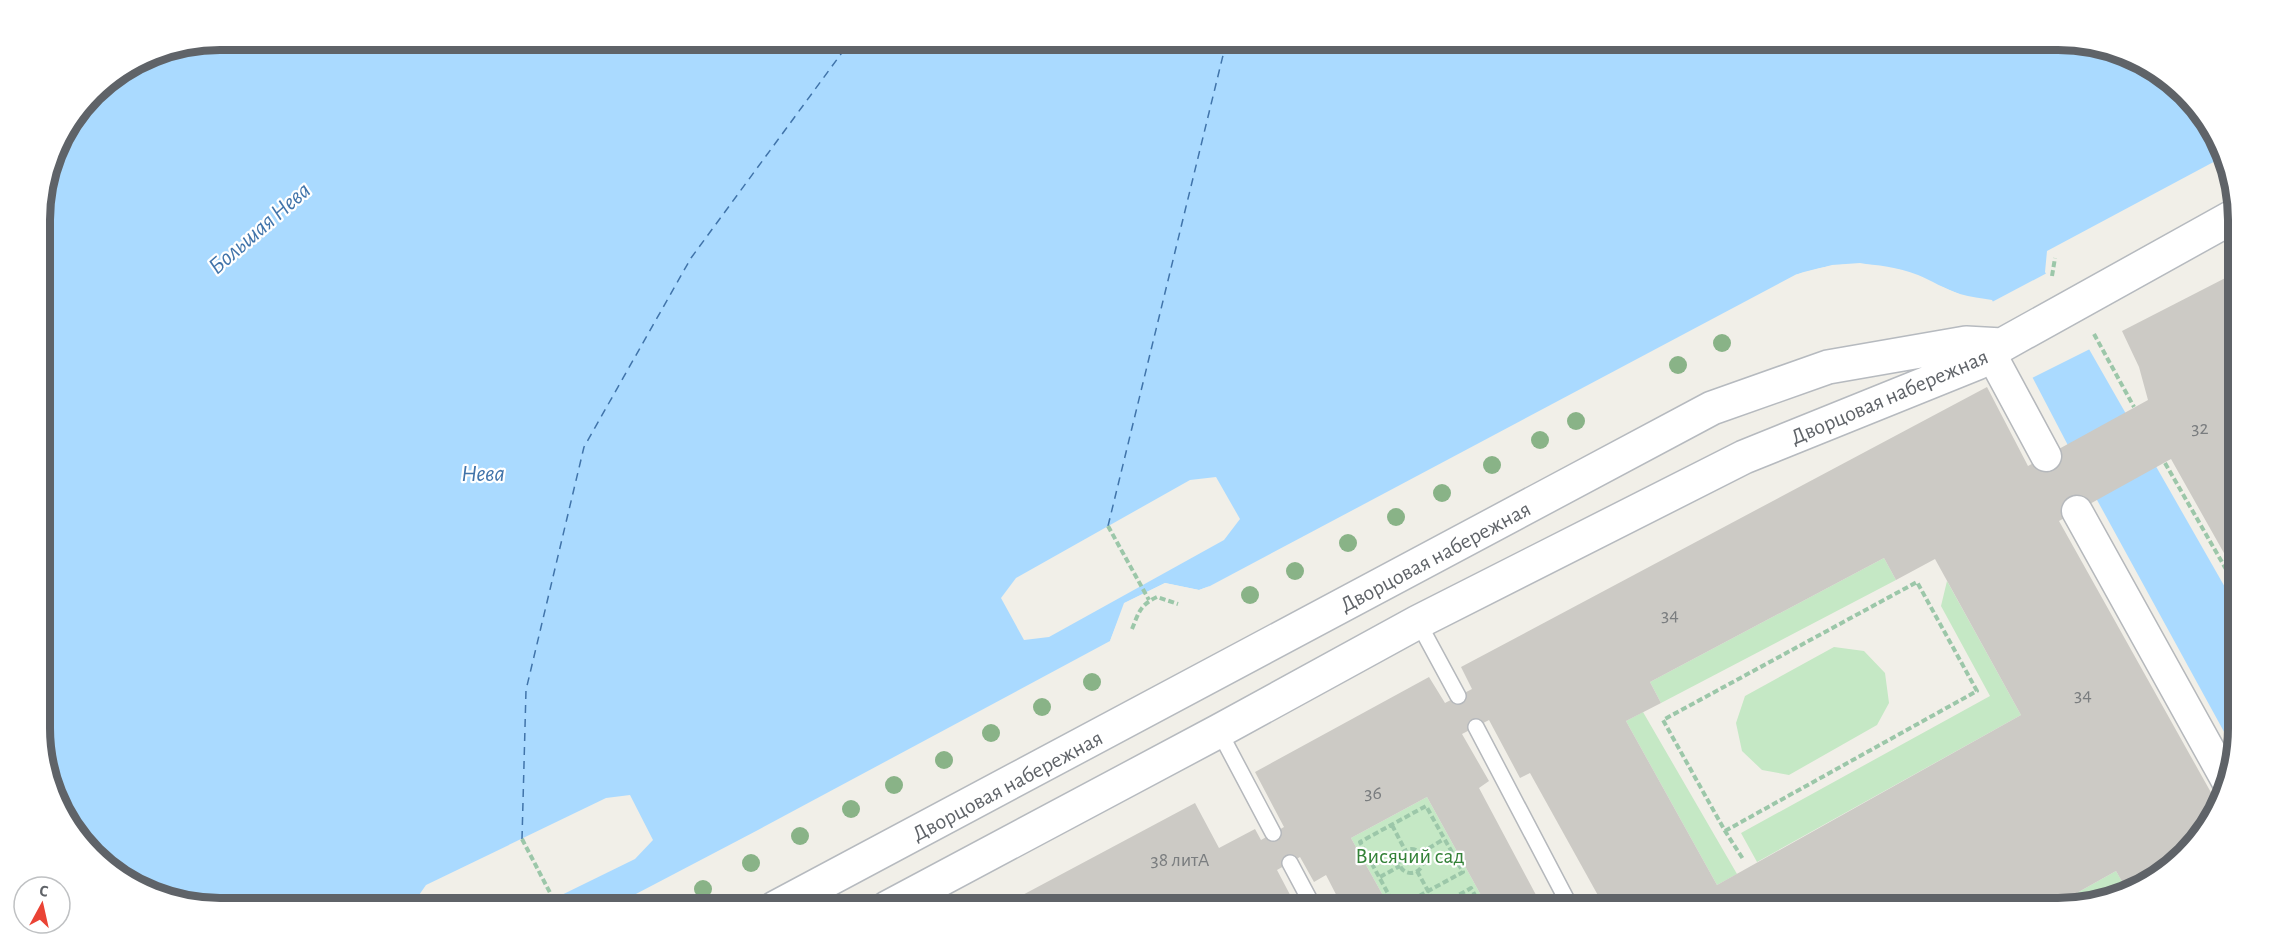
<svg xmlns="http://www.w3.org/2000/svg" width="2277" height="947" font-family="'Alegreya Sans',sans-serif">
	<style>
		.green { fill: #c5e8c5 }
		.water { fill: #aadaff }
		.pier { fill: #f1efe8 }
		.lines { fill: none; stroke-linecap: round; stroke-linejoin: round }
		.ferry { stroke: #4174aa; stroke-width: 1.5; stroke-dasharray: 8 6; stroke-linecap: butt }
		.building { fill: #cccac5; fill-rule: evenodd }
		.lane-casing { stroke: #b5b8bc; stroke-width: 18 }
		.street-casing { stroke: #b5b8bc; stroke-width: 33 }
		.secondary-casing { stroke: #b6babf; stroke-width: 36 }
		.path { stroke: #9cc7a9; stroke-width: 4; stroke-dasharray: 6 3; stroke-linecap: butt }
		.lane { stroke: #fff; stroke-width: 15 }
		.street { stroke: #fff; stroke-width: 30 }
		.secondary { stroke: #fff; stroke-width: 33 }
		.tree { fill: #89b387 }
		.labels { text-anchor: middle; stroke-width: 4.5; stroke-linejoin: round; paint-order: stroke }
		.number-label { font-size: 20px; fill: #7a7d7f }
		.street-label { font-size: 22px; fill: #5f6368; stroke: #fff }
		.park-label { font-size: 22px; fill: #348238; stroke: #fff }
		.water-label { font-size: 24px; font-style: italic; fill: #4174aa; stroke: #fff }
		.rim { fill: none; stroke: #5f6368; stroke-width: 8 }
	</style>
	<rect width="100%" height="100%" fill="#f1efe8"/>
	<path class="green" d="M1884,558l12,22 -235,123 -11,-21z
		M1947,581l74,134 -264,147 -16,-29 249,-137 -49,-90z
		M1834,647l30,4 21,22 4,30 -12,22 -88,50 -27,-5 -20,-19 -6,-28 9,-27z
		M1643,712l94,162 -20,11 -91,-164z
		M1427,797l61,111h-98l-39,-70z
		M2116,871l12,21c-23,12 -52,16 -78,16z"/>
	<path class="water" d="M219,39h1839l58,10 51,27 34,33 20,49 -174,93 -2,21 193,338v118l-4,22 -149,-272 -93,-178c-10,-2 -22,-3 -32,-6 -15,-5 -28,-13 -42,-19 -42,-15 -81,-14 -123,0l-585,311 -11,4 -34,-7 -40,20 -15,38 -352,189 -145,76c-26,1 -24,-12 -52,2h-342l-58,-10 -78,-52 -41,-83 -3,-556 19,-68 42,-55 50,-31z"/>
	<path class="pier" d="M1860,263l41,7 58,24 -5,1 -38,-17 -42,-11 -29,-1 -45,10 -5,-1 37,-10z
		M2047,273l4,3 41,72 -62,31 -40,-76 -3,-1h5z
		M1216,477l24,42 -16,21 -175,97 -25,3 -23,-42 15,-20 174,-98z
		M1165,583l34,7 11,-4 -13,7 -31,-7 -39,20 -9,26 -3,6 -5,3 14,-38z
		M630,795l23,45 -18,19 -100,49h-125l16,-23 180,-87z
		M577,900l25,6h11l-4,2h-11l-20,-5 -10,5h-7z"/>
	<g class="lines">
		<path class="ferry" d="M1108,526l119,-487
			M522,839l4,-149 58,-243 107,-189 161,-219"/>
	</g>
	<path class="building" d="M2237,272l1,306 -67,-119 -112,62 159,284 -17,32 -34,34 -39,21 -12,-21 -66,37h-445l-75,-135 -10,5 -31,-58 -27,14 27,47 -10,7 64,120h-55l-61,-111 -76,41 39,70h-47l-17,-33 -12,7 -14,-25 -23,13 20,38h-97l-7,-14 -26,14h-169l197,-105 24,45 36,-19 6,11 23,-13 -29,-55 174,-95 16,26 27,-14 -11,-22 526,-280 41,79 120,-66 -9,-33 -17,-36zM1884,558l12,22 39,-21 86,156 -304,170 -91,-164 35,-18 -11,-21z"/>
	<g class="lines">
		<defs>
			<path id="lane" d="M1418,622l40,74
				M1476,727l95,181
				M1219,731l54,102
				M1290,863l24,45"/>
			<path id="street" d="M1991,354l55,102
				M2077,511l152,274"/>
			<path id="secondary" d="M775,908l937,-500 116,-41 138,-24 36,2
				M887,908l332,-177 199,-109 326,-165 233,-94 25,-18 234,-130"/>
		</defs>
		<use href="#lane" class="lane-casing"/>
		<use href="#street" class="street-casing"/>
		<use href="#secondary" class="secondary-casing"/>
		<path class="path" d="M2052,276l3,-18
			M2094,334l40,73
			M2165,463l73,127
			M1108,526l41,74
			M1132,629c7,-17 8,-24 25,-32l21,7
			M1392,825l13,25
			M1725,831l252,-140 -60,-109 -254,138 62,111 18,28
			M522,839l36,69
			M1399 861a12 12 0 1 1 24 0a12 12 0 1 1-24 0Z
			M1421,853l23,-14
			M1417,871l20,36
			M1380,877l20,-11
			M1396,908l-36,-66 66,-36 37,66 -66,36
			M1436,908l35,-20 11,20"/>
		<use href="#lane" class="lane"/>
		<use href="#street" class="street"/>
		<use href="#secondary" class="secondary"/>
	</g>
	<g class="tree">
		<circle cx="1722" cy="343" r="9"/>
		<circle cx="1678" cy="365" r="9"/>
		<circle cx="1576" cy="421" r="9"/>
		<circle cx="1540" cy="440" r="9"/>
		<circle cx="1492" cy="465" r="9"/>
		<circle cx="1442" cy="493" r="9"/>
		<circle cx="1396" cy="517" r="9"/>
		<circle cx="1348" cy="543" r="9"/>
		<circle cx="1295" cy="571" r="9"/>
		<circle cx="1250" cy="595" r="9"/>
		<circle cx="1092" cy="682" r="9"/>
		<circle cx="1042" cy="707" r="9"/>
		<circle cx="991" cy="733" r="9"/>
		<circle cx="944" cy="760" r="9"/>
		<circle cx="894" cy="785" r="9"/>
		<circle cx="851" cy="809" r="9"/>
		<circle cx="800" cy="836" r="9"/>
		<circle cx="751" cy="863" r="9"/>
		<circle cx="703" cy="889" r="9"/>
	</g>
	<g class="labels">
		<g class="number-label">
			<text x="2200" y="434">32</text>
			<text x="1670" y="621">34</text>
			<text x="2083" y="701">34</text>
			<text x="1373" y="799">36</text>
			<text x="1180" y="866">38 литА</text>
		</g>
		<g class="street-label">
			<text transform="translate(1889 396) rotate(-23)" y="8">Дворцовая набережная</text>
			<text transform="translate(1435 556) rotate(-28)" y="8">Дворцовая набережная</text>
			<text transform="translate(1007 785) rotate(-28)" y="8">Дворцовая набережная</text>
		</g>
		<g class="park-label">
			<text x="1410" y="863">Висячий сад</text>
		</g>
		<g class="water-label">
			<text transform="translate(259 228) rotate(-41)" y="8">Большая Нева</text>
			<text x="483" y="481">Нева</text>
		</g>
	</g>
	<path d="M0 0H2277V947H0ZM220 50H2058A170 170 0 0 1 2228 220V728A170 170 0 0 1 2058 898H220A170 170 0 0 1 50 728V220A170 170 0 0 1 220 50Z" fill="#fff" fill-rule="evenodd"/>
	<path class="rim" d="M220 50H2058A170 170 0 0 1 2228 220V728A170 170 0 0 1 2058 898H220A170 170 0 0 1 50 728V220A170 170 0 0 1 220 50Z"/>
	<g transform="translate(42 905) rotate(8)"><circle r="28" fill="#ffffff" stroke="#bfc1c3" stroke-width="1.5"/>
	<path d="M0-4.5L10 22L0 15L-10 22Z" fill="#ea4335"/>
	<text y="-9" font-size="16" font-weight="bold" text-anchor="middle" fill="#5f6368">С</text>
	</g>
</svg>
